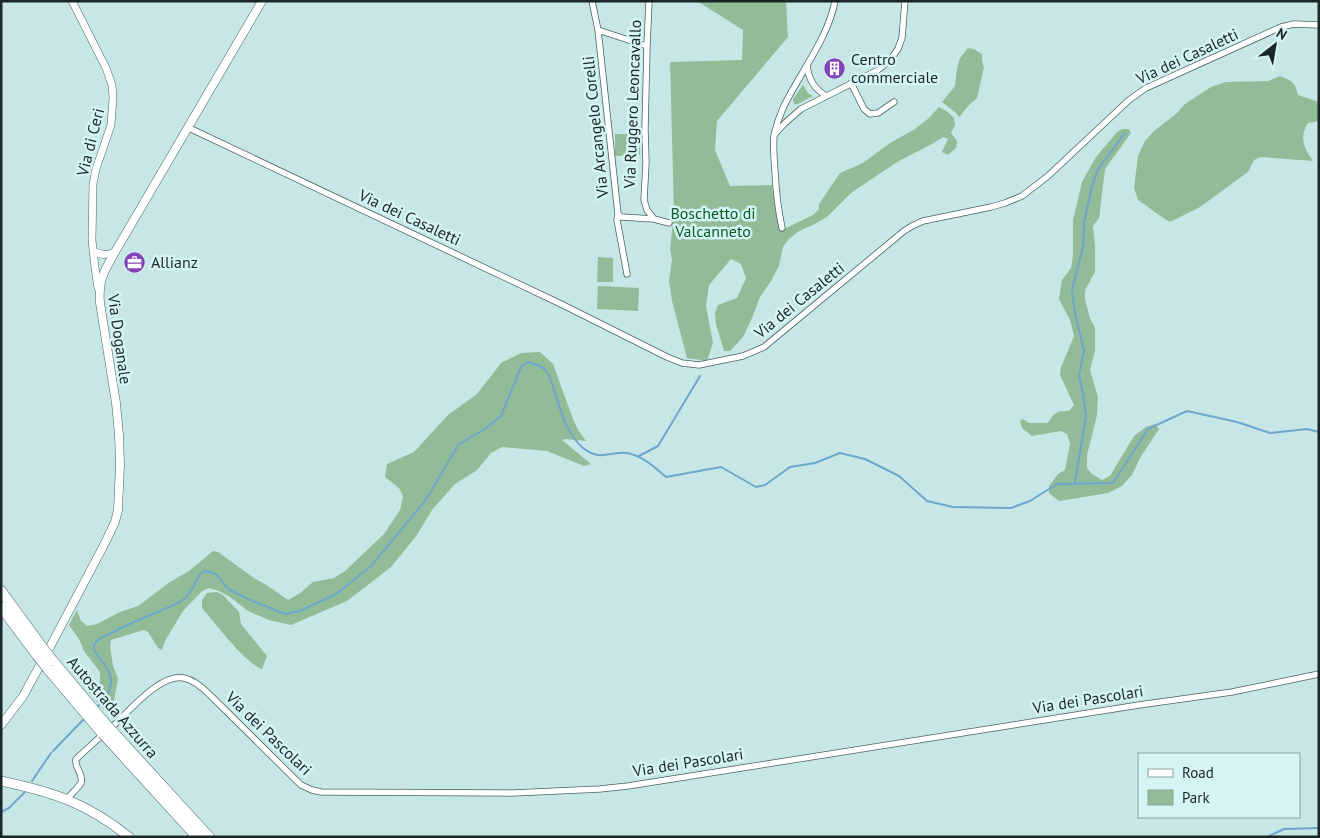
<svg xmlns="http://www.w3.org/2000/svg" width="1320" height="838" font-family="'PT Sans',sans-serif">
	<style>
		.green { fill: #92bb97 }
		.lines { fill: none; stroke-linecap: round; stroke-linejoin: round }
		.stream { stroke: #6ea7cd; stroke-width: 2 }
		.minor-casing { stroke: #466362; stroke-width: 7 }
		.tertiary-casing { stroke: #466362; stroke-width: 8 }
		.secondary-casing { stroke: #466362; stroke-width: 9 }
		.primary-casing { stroke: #466362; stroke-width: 10 }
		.motorway-casing { stroke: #466362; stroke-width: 11 }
		.minor { stroke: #fff; stroke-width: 5.5 }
		.tertiary { stroke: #fff; stroke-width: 7 }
		.secondary { stroke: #fff; stroke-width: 8 }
		.primary { stroke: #fff; stroke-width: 9 }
		.motorway { stroke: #fff; stroke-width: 10 }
		.motorway-bridge-casing { stroke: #466362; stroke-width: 11; stroke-linecap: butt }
		.motorway-bridge { stroke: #fff; stroke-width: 10 }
		.labels { text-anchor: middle; stroke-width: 5; stroke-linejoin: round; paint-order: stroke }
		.street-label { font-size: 16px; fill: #1b2727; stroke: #d4f5f3 }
		.poi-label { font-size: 16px; fill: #1b2727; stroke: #d4f5f3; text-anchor: start }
		.park-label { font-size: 16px; fill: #0a5a24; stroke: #d4f5f3 }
	</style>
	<rect width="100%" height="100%" fill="#c7e7e6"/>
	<path class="green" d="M697,1h89l2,36 -71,84 -2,29 15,36 42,-1 5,33 5,12 31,-15 6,-6v-5l21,-31 23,-10 27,-20 25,-14 14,-11 10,-11 9,5 6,6 1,7 -4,8 6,8 -1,7 -8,7 -6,-3 6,-13 -5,-2 -11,7 -35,18 -46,31 -23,23 -13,8 -16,7 -11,9 -5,7 -4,19 -8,15 -11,16 -8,21 -9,19 -13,14h-6l-8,-27 -1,-11 3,-8 19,-7 9,-20 -5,-14 -10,-5 -22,26 -3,21 7,37 -6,18 -20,-3 -15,-57 -3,-20 3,-21 -2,-11 4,-37 -4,-150 72,-2 1,-30z
		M968,48l6,1 8,5v7l2,6 -7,31 -7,6 -11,13 -4,-5 -13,-10 13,-16 2,-17 3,-11z
		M1280,76c12,5 15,6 18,19l21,7v19l-11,2c-9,14 -4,26 5,38l-52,-4 -7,3 -6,12 -48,35 -30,15c-11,-6 -21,-15 -32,-22l-4,-12 4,-32 7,-15 9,-10 23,-18 8,-9 26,-17 15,-5 42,-1z
		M803,85l5,8 5,3 -15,8h-4l-1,-5z
		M1123,129h6l2,4 -26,36 -6,49 -6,8 2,20v26l-10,18v9l5,19 5,10v23l-5,19 8,27 -1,18 -10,40v13l5,6 10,6 8,-4 24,-40 12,-9 9,-3 4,5 -19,29 -8,17 -10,11 -14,7 -49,8 -10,-8v-7l9,-12 7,-4 5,-26 -3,-10 -6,-3 -29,5 -10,-8 -2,-7 3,-2 6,4h19c7,-11 9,-12 21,-12l5,-6 -14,-30 1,-8 13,-31 -4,-16 -11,-21 3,-19 9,-12 2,-13v-35l9,-38 14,-25 22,-26z
		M615,134h24l1,21 -25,1z
		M598,257l15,1v24h-16z
		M598,286l41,2 -1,23 -41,-2z
		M540,352l13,12 20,55 5,11 8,11 -21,-2 -3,1 29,24 -7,2 -37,-15 -45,-4 -11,6 -14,17 -22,14 -23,26 -15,25 -26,32 -44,34 -56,24 -22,-5 -21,-9 -18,-14 -11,-6 -10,-3 -7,3 -19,20 -18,30 -3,9 -4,-2 -10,-16 -4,-2 -33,10 -1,6 3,20 5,13 -4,22 -9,10 -17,-20 12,-4v-15l-16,-21 -5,-12 -10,-14 8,-15 4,11 6,5 10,-2 23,-12 18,-6 32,-24 19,-11 24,-20 5,1 36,26 14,8 20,14 12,-7 13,-11 21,-4 11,-7 39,-37 16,-24 3,-14 -4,-8 -14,-11 2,-13 27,-12 34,-37 29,-21 24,-31 20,-10z
		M217,592l6,3 16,17 2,12 26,32 -5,13c-18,-7 -46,-45 -60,-61v-8l5,-7z"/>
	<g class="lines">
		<path class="stream" d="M639,456l19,-10 42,-70
			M1075,482l11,-66 -3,-22 -4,-19 5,-24 -9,-37 -3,-24 11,-43 1,-24 8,-37 6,-17 27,-36
			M98,706c35,-35 -12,-48 -3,-63 3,-5 10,-7 16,-10 16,-8 32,-15 49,-22 8,-4 17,-6 24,-12 7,-6 12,-17 16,-25l5,-3 5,1 7,3 11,14 20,10 37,15 15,-3 36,-17 35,-28 54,-65 34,-57 26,-15 16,-13 20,-49 6,-5c8,2 16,4 20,10 4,5 5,13 7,18 7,21 12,43 29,58 18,14 27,3 44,5 16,3 27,14 39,24l55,-10 35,20 9,-2 25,-18 25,-4 25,-10 25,6 34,17 28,25 26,6 58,1 19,-7 27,-17 56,-1 35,-54 39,-18 50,11 33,11 37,-4 12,3
			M53,751l30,-31
			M32,781l19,-28
			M1,812l8,-4 16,-16
			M1267,837l17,-8 35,-1"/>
		<defs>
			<path id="minor" d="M592,1l6,29 20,184 3,3 33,2
				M649,1l-2,45 -2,83 1,34 -2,37 3,10 7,9 15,4
				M835,1c-7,38 -36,73 -52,107l-5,13 -4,14 11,-12 16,-14 77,-39 12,-10 8,-11 4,-11 3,-37
				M598,30l49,16
				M807,66c2,14 7,22 19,30
				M851,83l13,26 6,5 8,-1 16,-11
				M187,127l374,177 106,53 15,6 17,2 44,-9 21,-9 140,-116 8,-5 11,-5 68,-14 14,-4 17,-7 26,-20 81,-76 17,-12 135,-61 13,-3 25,1
				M774,135c-1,12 0,24 1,37 1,19 3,37 7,56
				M618,214l-1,6 10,54
				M114,725c16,-15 47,-52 70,-47 10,2 19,10 26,17l91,90 11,5 9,2 192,1 87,-4 28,-3 511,-81 93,-13 87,-18
				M67,799c4,-5 11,-11 14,-16 3,-9 -7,-15 -5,-24l23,-21"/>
			<path id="tertiary" d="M72,1l34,67 6,17 1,13 -2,27 -15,44 -3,15 -1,56 3,28 3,20
				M93,251c8,4 14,5 22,1"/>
			<path id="secondary" d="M50,647l55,-104 10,-21 3,-12 2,-46 -1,-29 -3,-32 -16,-100c-2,-24 4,-31 15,-51l147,-251
				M22,698l17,-31
				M1,725l20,-26"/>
			<path id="primary" d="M1,781c52,11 86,22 128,56"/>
			<path id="motorway" d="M1,591l41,56
				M1,607l36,48
				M52,660l56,67
				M48,669l54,64
				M112,731l97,106
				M106,737l91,100"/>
		</defs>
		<use href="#minor" class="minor-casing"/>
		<use href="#tertiary" class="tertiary-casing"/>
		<use href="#secondary" class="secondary-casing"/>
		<use href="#primary" class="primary-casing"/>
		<use href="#motorway" class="motorway-casing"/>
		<use href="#minor" class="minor"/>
		<use href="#tertiary" class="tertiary"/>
		<use href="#secondary" class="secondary"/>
		<use href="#primary" class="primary"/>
		<use href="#motorway" class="motorway"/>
		<defs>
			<path id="motorway-bridge" d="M42,647l10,13
				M37,655l11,14
				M108,727l4,4
				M102,733l4,4"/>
		</defs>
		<use href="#motorway-bridge" class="motorway-bridge-casing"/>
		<use href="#motorway-bridge" class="motorway-bridge"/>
	</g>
	<defs>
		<symbol id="building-disc" viewBox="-11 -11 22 22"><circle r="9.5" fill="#8444b9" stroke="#d4f5f3"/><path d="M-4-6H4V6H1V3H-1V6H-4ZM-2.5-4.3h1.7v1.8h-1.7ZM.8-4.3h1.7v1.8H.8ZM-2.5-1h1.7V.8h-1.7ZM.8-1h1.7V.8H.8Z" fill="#fff"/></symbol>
		<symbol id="office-disc" viewBox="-11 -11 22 22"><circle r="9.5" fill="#8444b9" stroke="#d4f5f3"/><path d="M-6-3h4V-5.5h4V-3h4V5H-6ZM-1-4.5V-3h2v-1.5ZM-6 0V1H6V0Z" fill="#fff"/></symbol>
	</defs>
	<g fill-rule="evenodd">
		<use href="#building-disc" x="822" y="56" width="25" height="25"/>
		<use href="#office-disc" x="122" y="250" width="25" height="25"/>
	</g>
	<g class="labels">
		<g class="street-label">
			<text transform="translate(1187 56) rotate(-25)" y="6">Via dei Casaletti</text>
			<text transform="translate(632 104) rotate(-88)" y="6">Via Ruggero Leoncavallo</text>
			<text transform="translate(595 127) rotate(-96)" y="6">Via Arcangelo Corelli</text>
			<text transform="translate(90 142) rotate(-76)" y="6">Via di Ceri</text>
			<text transform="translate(410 217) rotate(25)" y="6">Via dei Casaletti</text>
			<text transform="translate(799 300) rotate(-39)" y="6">Via dei Casaletti</text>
			<text transform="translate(120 339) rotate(82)" y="6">Via Doganale</text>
			<text transform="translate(1088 699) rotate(-9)" y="6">Via dei Pascolari</text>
			<text transform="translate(113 707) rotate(49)" y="6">Autostrada Azzurra</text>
			<text transform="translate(269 733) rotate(44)" y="6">Via dei Pascolari</text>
			<text transform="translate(688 762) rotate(-9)" y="6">Via dei Pascolari</text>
		</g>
		<g class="poi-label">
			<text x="851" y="65">Centro<tspan x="851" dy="18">commerciale</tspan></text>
			<text x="151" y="268">Allianz</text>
		</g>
		<g class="park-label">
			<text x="713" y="219">Boschetto di<tspan x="713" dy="18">Valcanneto</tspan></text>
		</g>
	</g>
	<rect width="1320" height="838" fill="none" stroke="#1b2727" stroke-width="5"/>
	<rect x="1138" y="753" width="162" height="65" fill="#d4f5f3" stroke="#8aa3a1"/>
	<rect x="1148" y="769" width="25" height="8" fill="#ffffff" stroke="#8aa3a1"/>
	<text x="1182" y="778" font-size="15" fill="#1b2727">Road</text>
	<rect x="1148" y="790" width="25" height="15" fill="#92bb97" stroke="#8aa3a1"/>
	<text x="1182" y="803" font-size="15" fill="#1b2727">Park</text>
	<g transform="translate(1275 45) rotate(31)" stroke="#d4f5f3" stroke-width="4" paint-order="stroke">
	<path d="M0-4L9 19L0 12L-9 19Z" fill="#1b2727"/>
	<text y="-8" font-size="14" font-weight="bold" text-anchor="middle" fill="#1b2727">N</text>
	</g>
</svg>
